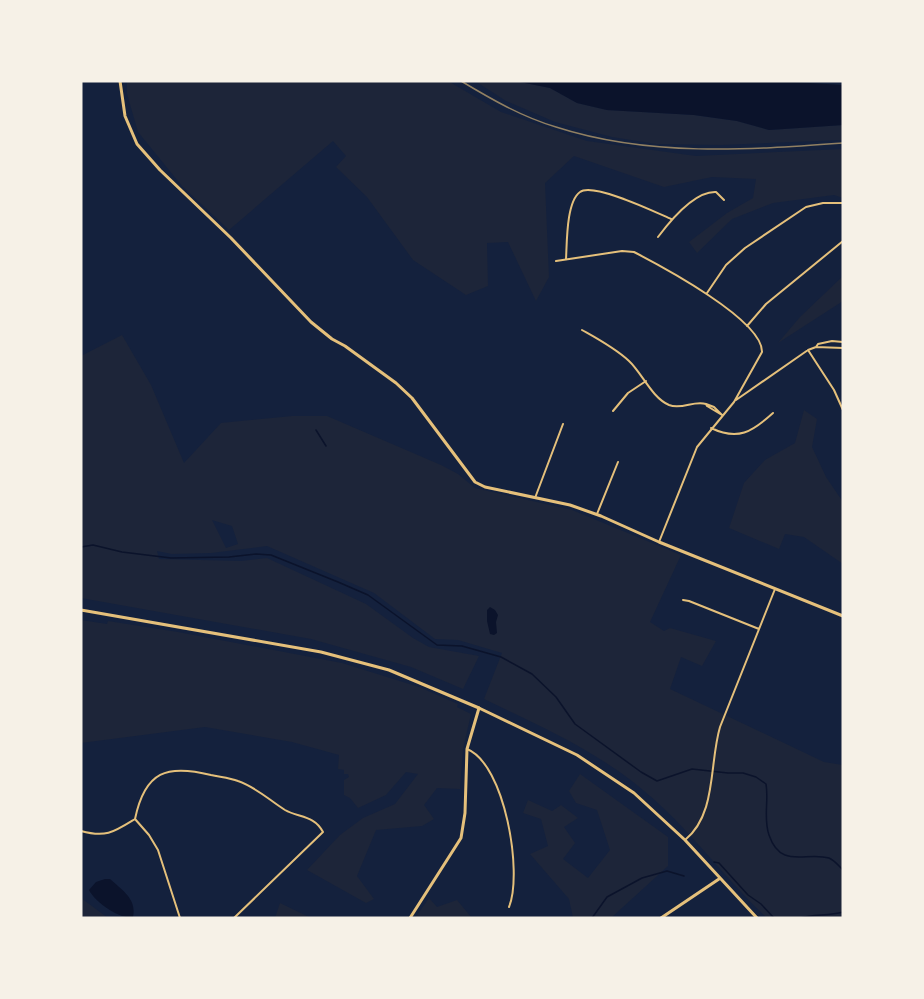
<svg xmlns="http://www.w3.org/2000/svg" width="924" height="999" font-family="Karla,sans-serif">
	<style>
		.green { fill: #1d2539; fill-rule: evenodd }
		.water { fill: #0b132b }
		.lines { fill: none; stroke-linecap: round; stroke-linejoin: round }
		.stream { stroke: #0b132b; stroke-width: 1.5 }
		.minor { stroke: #e5c07b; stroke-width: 2 }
		.tertiary { stroke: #e5c07b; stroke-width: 3 }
		.secondary { stroke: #e5c07b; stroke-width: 3 }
		.primary { stroke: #e5c07b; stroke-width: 3 }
		.rail { stroke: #918062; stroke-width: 1.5 }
	</style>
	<rect width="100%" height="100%" fill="#14213d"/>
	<path class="green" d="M127,81h321l53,31 86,29 109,15 147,-7v49l-9,-3 -61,8 -41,16 -35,34 -8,-11 38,-29 26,-15 3,-19 -44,-2 -48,10 -90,-31 -29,27 4,94 -13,24 -28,-59 -21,1 1,43 -22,9 -53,-35 -46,-63 -31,-30 10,-11 -13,-15 -104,89 -47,-44 -44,-54 -11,-38z
		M475,81h40l35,7 27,15 30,7 87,5 43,6 32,9 74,-5v15l-123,5 -64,-1 -44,-7 -57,-15 -49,-21z
		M843,276v25l-65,42 22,-26z
		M122,335l29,50 33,78 37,-40 71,-7h35l114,49 17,9 17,14 97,22 109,45 -31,67 14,9 6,-3 46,13 -14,25 -21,-9 -11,32 154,73 19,3v153h-76c-38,-35 -69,-78 -107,-113 -53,-50 -112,-75 -176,-106l18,-46 -44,-13 -23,-1 -61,-46 -107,-47 -56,7 -39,1 -15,-3 2,8 82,2 26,-3 99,46 47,34 16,9 50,9 -16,33 -52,-22 -100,-28 -230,-41v-242zM212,520l20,6 6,18 -12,4z
		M804,410l13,9 -5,28 14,30 17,25v62l-39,-27 -19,-3 -6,15 -50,-21 15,-45 21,-23 30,-17z
		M81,620l26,4 1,-3 70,11 164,31 77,24 39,17 -1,3 14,7 -8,35 -3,40 -23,-1 -13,17 10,14 -12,7 -46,4 -19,46 17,23 -8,4 -59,-33 33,-35 23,-17 32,-14 23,-30 -12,-2 -20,23 -28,13 -8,-10 -6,-3v-15l5,-3 -1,-3h-4v-4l-6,-1 1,-14 -47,-13 -87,-15 -124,16z
		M580,774l88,63v29l-57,52h-38l-4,-19 -39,-45 18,-8 -7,-27 -18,-6 5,-13 24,11 9,-6 17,13 -14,9 11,16 -12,16 25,19 22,-28 -13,-40 -21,-7 -7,-12z
		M81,898l27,20h-27z
		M429,898l8,9 20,-7 15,18h-57z
		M280,903l31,15h-36z"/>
	<path class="water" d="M515,81h262l66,4v40l-74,5 -32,-9 -43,-6 -87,-5 -30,-7 -27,-15z
		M490,607l5,3 3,5 -2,7 1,11 -3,2 -4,-1 -3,-13v-11z
		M105,879h5c12,11 27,20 23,38 -13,3 -38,-15 -44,-27l7,-8z"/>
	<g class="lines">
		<path class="stream" d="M316,430l10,16
			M81,547l12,-2 29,7 49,6 58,-1 27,-3 15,1 67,27 30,13 69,50 25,1 39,11 31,17 24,23 19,27 66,48 16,9 35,-12 36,4h15l13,4 10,7c3,17 -3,34 3,51 12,35 37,16 60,23 5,2 10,8 14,12
			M714,862l5,1 29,32 13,9 13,14
			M592,918l15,-21 35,-19 25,-7 17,5
			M800,918c15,-4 28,-2 43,-6"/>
		<path class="minor" d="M658,237c12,-16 37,-46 58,-45l8,8
			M566,259c1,-15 0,-57 14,-67 13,-10 75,20 91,27
			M556,261l66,-10 12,1c27,14 129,68 128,100l-28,50 -37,45 -38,95
			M707,293l19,-28 19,-17 61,-41 17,-4h20
			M747,326l19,-22 77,-63
			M582,330c16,9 33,18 47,31 13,12 23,37 40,44 13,5 25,-5 37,-1
			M816,347l27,1
			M808,350l26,40 9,20
			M736,400l72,-50 8,-3 2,-3 14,-3 11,1
			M706,404l8,3 8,8 -15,-9z
			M613,411l15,-18 18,-12
			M711,428c27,13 41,4 62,-15
			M535,498l28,-74
			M597,514l21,-52
			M683,600l6,1 70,28
			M467,749c38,15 56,124 42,158
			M135,819c10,-48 32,-55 76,-44 9,2 19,3 27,6 18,6 31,19 47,29 14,8 29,5 38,22l-89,86
			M135,819l14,16 9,15 22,68
			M81,831c25,7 33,1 54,-12
			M685,840c32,-26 24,-76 35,-113l55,-138"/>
		<path class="tertiary" d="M410,918l51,-80 4,-25 2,-64 12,-41
			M661,918l58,-39"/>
		<path class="secondary" d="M120,81l5,35 12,28 23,26 71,68 80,84 21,17 13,7 51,37 16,15 63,84 10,5 85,18 31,11 58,26 184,74"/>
		<path class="primary" d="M81,610l240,42 68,18 90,38 98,47 57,38 51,47 72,78"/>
		<path class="rail" d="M461,81c30,18 61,36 95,46 93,30 191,23 287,16"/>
	</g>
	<rect width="924" height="999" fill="none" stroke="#f6f1e7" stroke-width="165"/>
</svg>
